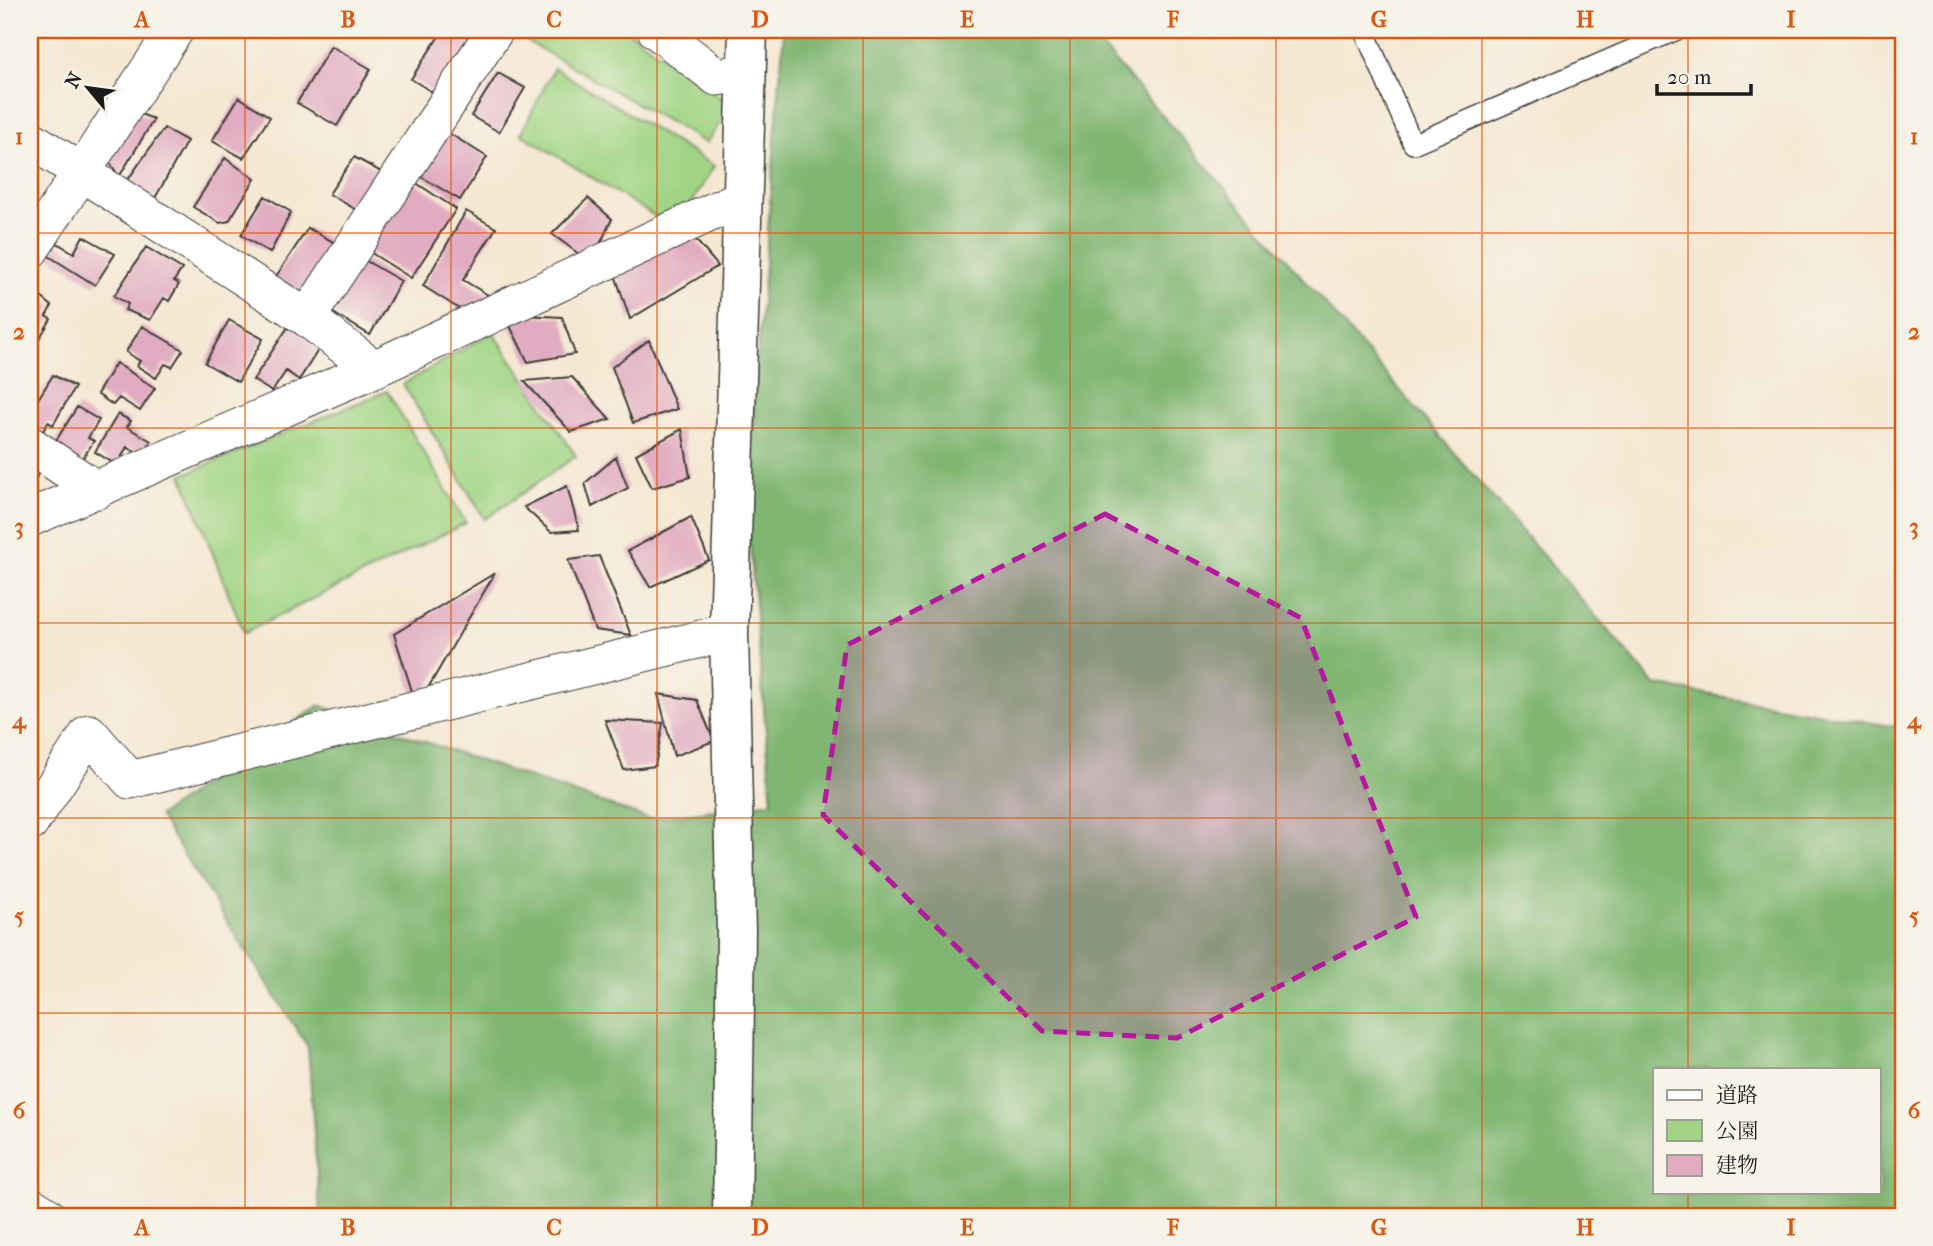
<svg xmlns="http://www.w3.org/2000/svg" width="1933" height="1246" font-family="'IM FELL French Canon','Noto Serif JP',serif">
	<style>
		.green { fill: #a1d585; stroke: #5e7850; stroke-width: 2 }
		.forest { fill: #80b672; stroke: #4e6947; stroke-width: 2; fill-rule: evenodd }
		.building { fill: #e1acc1 }
		.lines { fill: none; stroke-linecap: round; stroke-linejoin: round }
		.lane-casing { stroke: #3d3b37; stroke-width: 22 }
		.street-casing { stroke: #3d3b37; stroke-width: 39 }
		.secondary-casing { stroke: #3d3b37; stroke-width: 41 }
		.lane { stroke: #fff; stroke-width: 19 }
		.street { stroke: #fff; stroke-width: 37 }
		.secondary { stroke: #fff; stroke-width: 38 }
		.marked { fill: #b5179e; fill-opacity: 0.2; stroke: #b5179e; stroke-width: 5; stroke-dasharray: 14 9; stroke-linejoin: round }
		.grid { fill: none; stroke: #de560d; stroke-width: 2; stroke-opacity: 0.55 }
		.neatline { fill: none; stroke: #de560d; stroke-width: 2.5 }
		.grid-label { font-size: 23px; text-anchor: middle; font-weight: bold; fill: #de560d }
	</style>
	<rect width="100%" height="100%" fill="#f7f3e8"/>
	<filter id="ink" filterUnits="userSpaceOnUse"><feTurbulence type="fractalNoise" baseFrequency=".0143" numOctaves="2"/><feDisplacementMap in="SourceGraphic" scale="14" xChannelSelector="R" yChannelSelector="G"/><feConvolveMatrix kernelMatrix="1 2 1 2 8 2 1 2 1" color-interpolation-filters="sRGB"/></filter>
	<filter id="wash" filterUnits="userSpaceOnUse"><feTurbulence type="fractalNoise" baseFrequency=".00686" numOctaves="4" result="noise"/><feDisplacementMap in="SourceGraphic" scale="28" xChannelSelector="R" yChannelSelector="G"/><feGaussianBlur stdDeviation="1.57" result="paint"/><feColorMatrix in="noise" values="0 0 0 0 0 0 0 0 0 0 0 0 0 0 0 0 0 1.4 0 .05"/><feComposite in="paint" operator="in"/></filter>
	<g filter="url(#wash)">
		<rect width="100%" height="100%" fill="#f5e8d3"/>
		<path class="green" d="M519,30h107l106,76 -26,37 -190,-108z
			M554,68l160,98 -38,63 -155,-95z
			M493,332l83,124 -91,63 -82,-135z
			M387,391l79,132 -222,110 -62,-158z"/>
		<path class="forest" d="M784,30h304l567,655 248,43v488h-1583l-12,-169 -149,-231 160,-111 330,114 123,-17 -26,-303zM1655,1069h224v123h-224z"/>
		<g id="blocks">
			<path class="building" d="M443,30h14l21,13 -36,55 -31,-19z
				M331,46l40,23 -34,57 -40,-23z
				M498,73l27,15 -26,44 -28,-16z
				M239,97l31,20 -27,41 -31,-17z
				M132,111l22,8 -35,58 -15,-24z
				M164,128l23,13 -38,68 -22,-28z
				M447,132l40,25 -27,43 -40,-24z
				M354,157l33,18 -27,37 -31,-18z
				M225,158l30,21 -26,42 -9,2 -27,-16z
				M410,179l46,30 -45,69 -46,-29z
				M265,196l26,16 -21,41 -29,-18z
				M588,198l24,21 -21,44 -39,-29z
				M466,211l30,17 -33,52 37,22 -31,13 -46,-29z
				M308,228l31,17 -35,52 -29,-19z
				M689,232l29,34 -88,53 -17,-50z
				M83,236l32,18 -20,31 -51,-32 8,-13 22,13z
				M146,247l36,22 -8,12 5,3 -10,17 -5,-3 -14,22 -25,-10 3,-6 -14,-8z
				M361,258l40,23 -31,54 -40,-24z
				M30,288l22,18 -6,10 5,3 -18,30 -3,-3z
				M504,314l58,3 13,37 -47,8z
				M229,320l34,19 -25,43 -33,-19z
				M290,324l32,20 -23,36 -13,-9 -14,21 -19,-12z
				M142,326l41,24 -11,17 -7,-3 -9,14 -19,-12 3,-5 -14,-9z
				M649,340l28,69 -44,14 -21,-56z
				M116,363l39,25 -15,23 -21,-13 -6,7 -16,-11z
				M53,375l22,12 -22,38 -5,-3 -6,11 -12,-7v-14z
				M572,377l38,42 -39,13 -47,-51z
				M77,407l22,13 -11,18 6,3 -15,23 -27,-17z
				M118,414l13,7 -4,6 24,14 -9,15 -15,-9 -10,18 -22,-13z
				M682,429l8,48 -38,11 -16,-34z
				M616,457l12,31 -36,19 -7,-24z
				M30,462l10,7 -10,23z
				M567,486l12,44 -28,2 -27,-25z
				M691,517l18,43 -59,27 -22,-36z
				M599,556l32,79 -36,-5 -27,-70z
				M495,573l-78,134 -23,-73z
				M658,694l39,6 17,41 -40,15z
				M605,720l58,3 -8,43 -31,4z"/>
		</g>
	</g>
	<g filter="url(#ink)">
		<use href="#blocks" fill-opacity="0" stroke="#3d3b37" stroke-width="2"/>
		<g class="lines">
			<defs>
				<path id="lane" d="M1364,30l49,114 264,-114"/>
				<path id="street" d="M656,30l61,47 28,-4
					M30,139l277,179 67,51
					M30,250l145,-220
					M307,318l188,-288
					M30,445l67,45
					M30,518l344,-149 368,-171
					M30,823l59,-90 41,47 599,-148
					M30,1205l17,11"/>
				<path id="secondary" d="M732,1216l4,-284 -7,-300 19,-602"/>
			</defs>
			<use href="#lane" class="lane-casing"/>
			<use href="#street" class="street-casing"/>
			<use href="#secondary" class="secondary-casing"/>
			<use href="#lane" class="lane"/>
			<use href="#street" class="street"/>
			<use href="#secondary" class="secondary"/>
		</g>
	</g>
	<path class="marked" d="M1105,514l196,104 115,299 -239,121 -135,-7 -219,-216 24,-170z"/>
	<path class="grid" d="M245,30v1186M451,30v1186M657,30v1186M863,30v1186M1070,30v1186M1276,30v1186M1482,30v1186M1688,30v1039M30,233h1873M30,428h1873M30,623h1873M30,818h1873M30,1013h1873M1688,1192v24"/>
	<rect width="1933" height="1246" fill="none" stroke="#f7f3e8" stroke-width="77"/>
	<rect x="1653" y="1068" width="228" height="126" fill="#f7f3e8" stroke="#9f9d96" stroke-width="2"/>
	<rect x="1667" y="1090" width="35" height="10" fill="#ffffff" stroke="#9f9d96" stroke-width="2"/>
	<text x="1716" y="1102" font-size="21" fill="#1c1c1c">道路</text>
	<rect x="1667" y="1120" width="35" height="21" fill="#a1d585" stroke="#9f9d96" stroke-width="2"/>
	<text x="1716" y="1138" font-size="21" fill="#1c1c1c">公園</text>
	<rect x="1667" y="1155" width="35" height="21" fill="#e1acc1" stroke="#9f9d96" stroke-width="2"/>
	<text x="1716" y="1172" font-size="21" fill="#1c1c1c">建物</text>
	<g transform="translate(88 88) rotate(299)" stroke="#f7f3e8" stroke-width="5" paint-order="stroke">
	<path d="M0-5L12 26L0 18L-12 26Z" fill="#1c1c1c"/>
	<text y="-10" font-size="19" font-weight="bold" text-anchor="middle" fill="#1c1c1c">N</text>
	</g>
	<path d="M1657 84v10h94v-10" fill="none" stroke="#1c1c1c" stroke-width="3.5"/>
	<text x="1667" y="84" font-size="21" fill="#1c1c1c" stroke="#f7f3e8" stroke-width="5" paint-order="stroke">20 m</text>
	<rect x="38" y="38" width="1857" height="1170" class="neatline"/>
	<g class="grid-label">
		<text x="142" y="27">A</text>
		<text x="348" y="27">B</text>
		<text x="554" y="27">C</text>
		<text x="760" y="27">D</text>
		<text x="967" y="27">E</text>
		<text x="1173" y="27">F</text>
		<text x="1379" y="27">G</text>
		<text x="1585" y="27">H</text>
		<text x="1791" y="27">I</text>
		<text x="19" y="144">1</text>
		<text x="1914" y="144">1</text>
		<text x="19" y="339">2</text>
		<text x="1914" y="339">2</text>
		<text x="19" y="534">3</text>
		<text x="1914" y="534">3</text>
		<text x="19" y="728">4</text>
		<text x="1914" y="728">4</text>
		<text x="19" y="923">5</text>
		<text x="1914" y="923">5</text>
		<text x="19" y="1118">6</text>
		<text x="1914" y="1118">6</text>
		<text x="142" y="1235">A</text>
		<text x="348" y="1235">B</text>
		<text x="554" y="1235">C</text>
		<text x="760" y="1235">D</text>
		<text x="967" y="1235">E</text>
		<text x="1173" y="1235">F</text>
		<text x="1379" y="1235">G</text>
		<text x="1585" y="1235">H</text>
		<text x="1791" y="1235">I</text>
	</g>
</svg>
